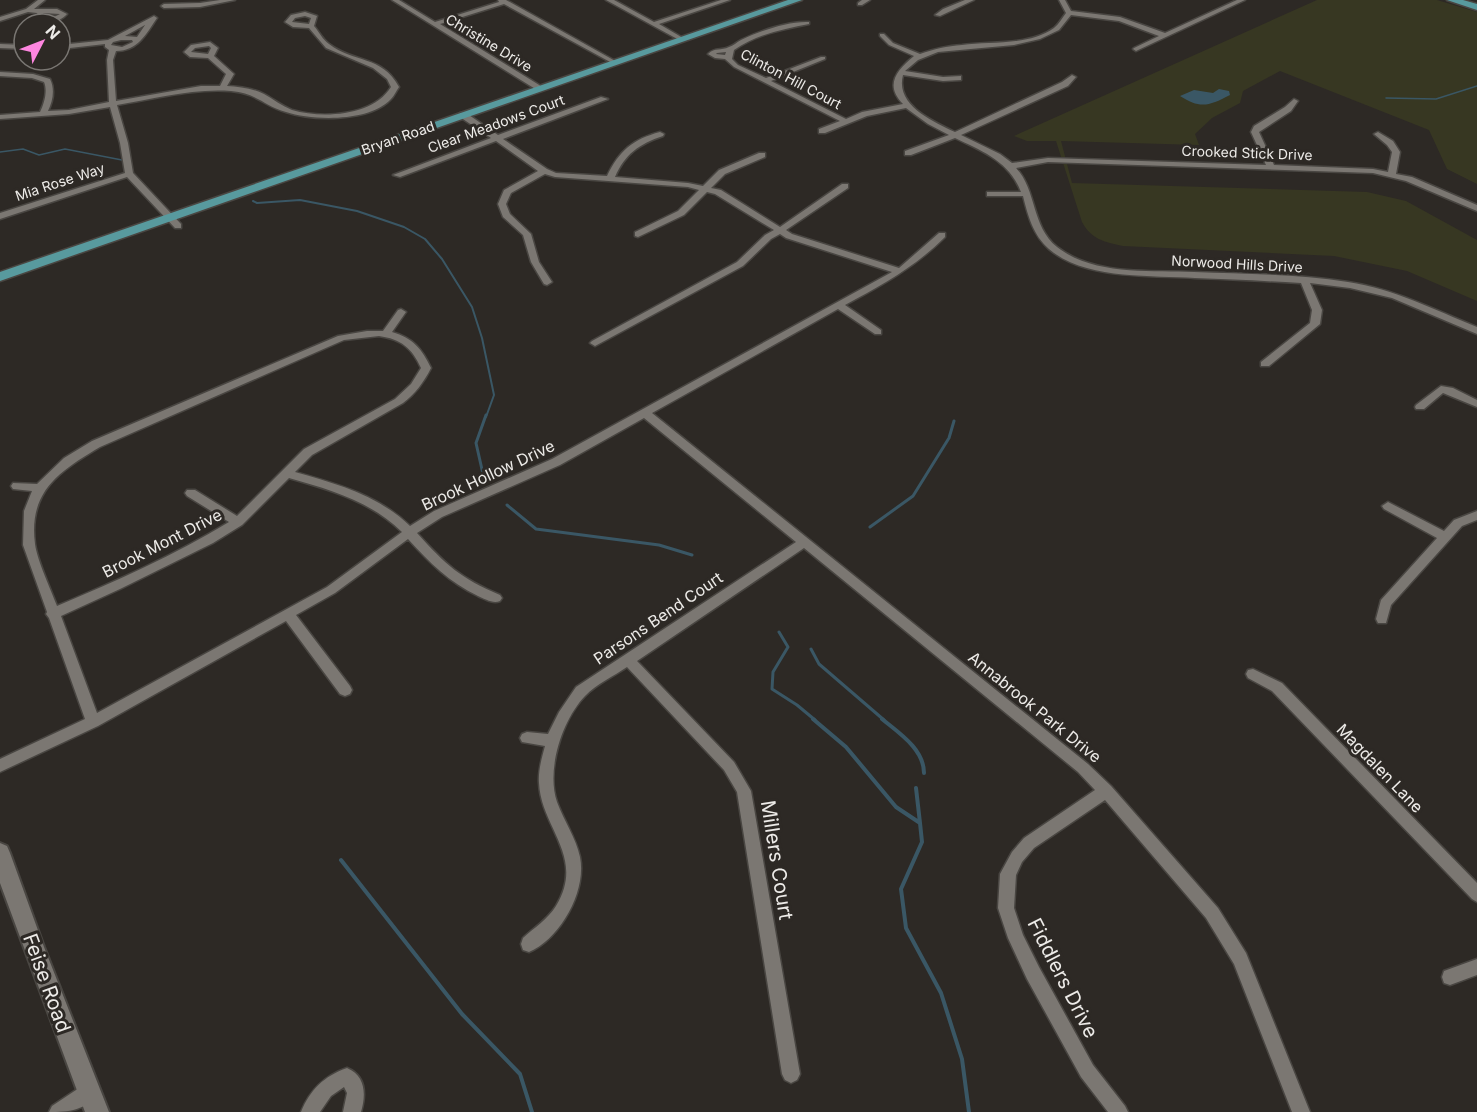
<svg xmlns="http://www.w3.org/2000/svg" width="1477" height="1112" font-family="Inter,sans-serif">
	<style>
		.green { fill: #373722 }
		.water { fill: #3a5765 }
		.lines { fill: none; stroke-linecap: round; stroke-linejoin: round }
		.stream-far3 { stroke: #3a5765; stroke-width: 1.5 }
		.stream-far2 { stroke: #3a5765; stroke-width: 2 }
		.stream-far1 { stroke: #3a5765; stroke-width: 3 }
		.stream { stroke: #3a5765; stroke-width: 4 }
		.street-casing { stroke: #494642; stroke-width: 3 }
		.secondary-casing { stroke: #494642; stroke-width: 4 }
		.primary-casing { stroke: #494642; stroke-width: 3 }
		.street { fill: #7b7772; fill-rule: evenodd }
		.secondary { fill: #7b7772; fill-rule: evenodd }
		.primary { fill: #589a9e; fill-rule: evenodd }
		.labels { text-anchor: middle; stroke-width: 6; stroke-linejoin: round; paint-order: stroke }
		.far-street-label { font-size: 14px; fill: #edebe8; stroke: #2d2925 }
		.street-label { font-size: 16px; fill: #edebe8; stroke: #2d2925 }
		.near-street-label { font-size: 20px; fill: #edebe8; stroke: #2d2925 }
	</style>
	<rect width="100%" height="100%" fill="#2d2925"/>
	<path class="green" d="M1317,0h120l40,12v172l-30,-15 -18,-39 -149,-59 -37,20 -3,12 -28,15 -17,16 4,11 -138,-4 11,42 295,9 39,9 71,39v61l-70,-30 -73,-15 -211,-10c-19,-4 -32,-7 -41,-24l-26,-81h-29l-13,-5z"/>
	<path class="water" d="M1219,89l10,2 1,4c-21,11 -30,14 -50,1l14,-6 19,3z"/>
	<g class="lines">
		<path class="stream-far3" d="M1386,98l50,1 41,-13
			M0,152l23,-3 16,6 26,-6 57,11"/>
		<path class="stream-far2" d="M253,201l4,2 43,-3 57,11 47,16 21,12 17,20 30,48 10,31 12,57 -8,22"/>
		<path class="stream-far1" d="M483,474l-7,-31 10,-28
			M507,505l29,24 123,16 33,10
			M870,527l43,-31 36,-58 5,-17
			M779,632l9,15 -15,25 -1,17 25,16 18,15
			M811,649l8,15 65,56"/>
		<path class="stream" d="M813,719l33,28 50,60 24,16 2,19 -21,47 5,39 35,65 21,66 7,53
			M882,719c17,14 42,30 42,54
			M916,788l4,35
			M341,860l121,154 58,60 12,38"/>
		<defs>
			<path id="street" d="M38,0h7l-11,9h23l10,5c-7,8 -17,9 -27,5l-3,-6 -9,-1 -28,9v-4l26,-8zM43,13l17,1 -6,3h-9z
				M220,0h15l-35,7 -36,1 -3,-2 3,-2 36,-1z
				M392,0h7l36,22 64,-20 -1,-2h8l111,62 -5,1 -108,-59 -64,20 104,64 -7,2z
				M606,0h8l40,22 67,-22h9l-71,24 24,14v2l-2,1z
				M862,0h8l-8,5h-4v-2z
				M965,0h9l-34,16 -5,-1 8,-6z
				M1059,0h6l6,11 49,6 45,16 72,-33h8l-109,51 -3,-2 1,-1 25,-12 -40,-15 -48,-6 -12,15 -19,9 -26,6 -76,7 -20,8 -13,11 38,6 18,-1v4l-18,1 -40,-6c-8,30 29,46 52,57l107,-50 10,-7 4,2 -8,9 -107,49 39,19 12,9 36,-5 218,7 -15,-33 3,-6 31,-19 9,-8 4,2 -7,10 -32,21 15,33 99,4 15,3 4,-20 -5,-7 -13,-11 4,-2 15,9 7,11 -4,22 16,3 65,28v6l-71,-30 -33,-8 -325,-11 -32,6c21,22 15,58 41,79 37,29 93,23 137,25 51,2 103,2 154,10 46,7 87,28 129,45v7l-85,-36 -42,-10 -40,-5 12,27 -2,14 -51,42h-8v-4l49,-39 2,-13 -11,-27c-36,-2 -71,-4 -106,-5 -45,-3 -110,2 -146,-29 -16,-14 -21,-33 -26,-53h-36v-4h34c-12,-31 -39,-41 -66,-54l-44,17h-6v-4l44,-16 -21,-11 -22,-16 -39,8 -42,17h-6v-4l21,-8 -106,-54 -9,-8 -10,-1 -7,-4c7,-7 13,-3 21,-7 4,-1 8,-5 12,-7 19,-9 47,-19 68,-18v2c-25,5 -53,10 -75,26l-2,9 6,6 28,13 55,-21h4v2l-54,22 75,38 16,-7 41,-8c-19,-19 -6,-34 11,-48l-25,-11 -9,-9v-2h4l9,9 27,11c14,-5 27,-8 42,-9 28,-4 67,1 92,-17 5,-4 8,-10 12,-15zM726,52l-1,3 -9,-1 1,-1z
				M305,12l12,4 -3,10c5,6 9,14 15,18 24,19 53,11 70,43 -3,4 -5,9 -8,12 -21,23 -78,22 -105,13 -22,-6 -29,-19 -55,-21 -38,-3 -77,8 -114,14l11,38 5,30 48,51v4h-6l-48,-51 -127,42v-6l125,-40 -5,-30 -10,-36 -41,7 -69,5v-4l40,-3c4,-8 8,-21 4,-30l-12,-4 -32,-2v-4l33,2 17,5c5,10 3,22 -2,32l21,-1 40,-8 -2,-42 2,-10 -4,-3v-3l-44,5 -1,-4 48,-5 46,-24 3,2c-11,16 -19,33 -41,33l-3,9 3,41 85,-15h19l6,-12 -18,-16 -18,-1 -6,-5 7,-7 19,-3 8,6 -4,8 20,18 -7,12c12,1 25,2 37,8 9,5 18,12 28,16 31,9 81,6 99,-23l-4,-8 -14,-11 -47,-20 -17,-20 -16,-1 -8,-5 6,-7zM305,16l6,2 -2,6 -17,-2 3,-4zM145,25l-8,12 -12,-1zM121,40h11l1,2 -11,5 -11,-2 2,-3zM209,46l2,2 -3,6 -17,-2 4,-4z
				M0,44l24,1v4l-24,-1z
				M601,97l7,2 -105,40 44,30 9,4 51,3c12,-25 26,-37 53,-44l4,2 -1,2c-24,8 -38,18 -48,41l73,6 15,3 16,-16 40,-17h6v4l-40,17 -14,14 10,2 59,37 62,-43h6v4l-62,42 6,4 107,34 40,-35h6v4c-30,30 -63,48 -100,68l36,25v4h-6l-37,-25 -186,104 436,351 23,22 107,122 28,45 64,159h-18l-58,-148 -28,-46 -101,-118 -71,48 -12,14 -6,13 -2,33 9,27 16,32 54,98 32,41 3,6h-20l-27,-35 -54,-98 -19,-41 -10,-30 2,-34 12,-22 12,-14 71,-48 -17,-18 -274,-224 -167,113 97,101 17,29 49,283 -3,6 -6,3 -6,-3 -3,-6 -45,-282 -13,-22 -97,-103c-13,9 -31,17 -42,29 -23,24 -39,74 -28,106 7,19 19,36 23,55 7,34 -20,82 -51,95l-6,-2 -2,-6 2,-6c11,-10 25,-19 33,-32 30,-49 -15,-78 -17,-123 -1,-12 3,-26 6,-37l-23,-4 -2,-4 2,-4 5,-2 21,2 11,-22 17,-25 220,-145 -152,-124 -84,47 -118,52 -25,16c29,32 43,45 83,62l2,3 -2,3c-7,3 -15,-2 -22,-5 -29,-14 -48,-33 -70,-57l-73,54 -39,22 54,71 2,4 -2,4 -5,2 -5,-2 -54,-73 -188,105 -98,46v-13l85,-40 -36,-101 -3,-4 1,-2 -24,-67 1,-34 8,-20 -19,-2 -2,-3 2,-3 24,1 27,-26 28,-17 246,-105 29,-5h16l15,-21 3,-1 5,3 -14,20c21,6 30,17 39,36 -7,14 -16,26 -28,35l-91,52 -17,17c42,12 83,23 115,54l24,-15 118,-52 340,-187 -106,-34 -6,-4 -9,5 -28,27 -148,80 -5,-3 2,-2 145,-79 28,-27 9,-5 -59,-36 -8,-2 -23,23 -46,22 -3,-1v-4l43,-21 21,-21 -11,-3 -133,-10 -10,-3 -34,19 -5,11 4,10 21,20 8,28 13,20 -5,3 -3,-1 -13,-22 -8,-27 -20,-18 -5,-13 6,-14 34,-19 -42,-30 -96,36 -7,-2 98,-37 -31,-21v-4h6l32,22zM379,336c22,3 33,12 42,32l-10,16 -16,15 -91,50 -67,67 -42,-26h-8l-2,3 2,3 42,26c-54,33 -113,59 -172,84 -6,-16 -20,-46 -22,-62 -7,-53 25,-73 65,-97l244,-107zM289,478c42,12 81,23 113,54l-75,55 -230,126 -36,-97 59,-27 93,-46 29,-18z
				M1441,386l12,2 24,12v7l-34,-14 -19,16h-8l-1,-2 1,-2z
				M1388,502l56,29 10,-11 23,-9v9l-15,6 -71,79 -5,18h-8l-2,-4 5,-19 56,-62 -53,-29 -2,-3z
				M1253,669l29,14 195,200v19l-5,-3 -200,-208 -24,-13 -2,-4 2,-4z
				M1477,959v16l-27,10 -6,-2 -2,-6 2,-6z
				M347,1068c19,8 19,27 14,44h-18l4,-19 -3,-6 -13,9 -11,16h-19c9,-22 23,-36 46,-44z
				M88,1082l6,3 3,6c-8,20 -30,21 -48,21l3,-6z"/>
			<path id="secondary" d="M0,843l7,3 3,7 34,94 65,165h-24l-85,-229z"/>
			<path id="primary" d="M788,0h14l-802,281v-9z
				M1447,0h16l14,4v6z"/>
		</defs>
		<use href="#street" class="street-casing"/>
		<use href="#secondary" class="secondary-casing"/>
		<use href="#primary" class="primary-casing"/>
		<use href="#street" class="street"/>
		<use href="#secondary" class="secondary"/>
		<use href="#primary" class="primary"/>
	</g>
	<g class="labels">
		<g class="far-street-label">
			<text transform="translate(489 43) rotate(31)" y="5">Christine Drive</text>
			<text transform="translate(791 79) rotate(28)" y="5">Clinton Hill Court</text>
			<text transform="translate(496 124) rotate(-20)" y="5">Clear Meadows Court</text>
			<text transform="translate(398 138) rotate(-19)" y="5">Bryan Road</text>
			<text transform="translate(1247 153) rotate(2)" y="5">Crooked Stick Drive</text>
			<text transform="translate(60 182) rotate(-18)" y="5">Mia Rose Way</text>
			<text transform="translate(1237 264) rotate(3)" y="5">Norwood Hills Drive</text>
		</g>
		<g class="street-label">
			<text transform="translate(488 475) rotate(-25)" y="6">Brook Hollow Drive</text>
			<text transform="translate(162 543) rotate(-27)" y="6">Brook Mont Drive</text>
			<text transform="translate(658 618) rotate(-34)" y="6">Parsons Bend Court</text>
			<text transform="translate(1035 707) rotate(39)" y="6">Annabrook Park Drive</text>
			<text transform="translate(1380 768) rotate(46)" y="6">Magdalen Lane</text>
		</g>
		<g class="near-street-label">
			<text transform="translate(777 860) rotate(81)" y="7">Millers Court</text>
			<text transform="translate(1063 978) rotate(63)" y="7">Fiddlers Drive</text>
			<text transform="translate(47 983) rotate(70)" y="7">Feise Road</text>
		</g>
	</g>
	<g transform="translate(42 42) rotate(48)"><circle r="28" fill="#2d2925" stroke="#7a7773" stroke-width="1.5"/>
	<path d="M0-4.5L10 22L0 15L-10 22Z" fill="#fe86e0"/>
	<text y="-9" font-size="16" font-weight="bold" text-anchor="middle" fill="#edebe8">N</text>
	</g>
</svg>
